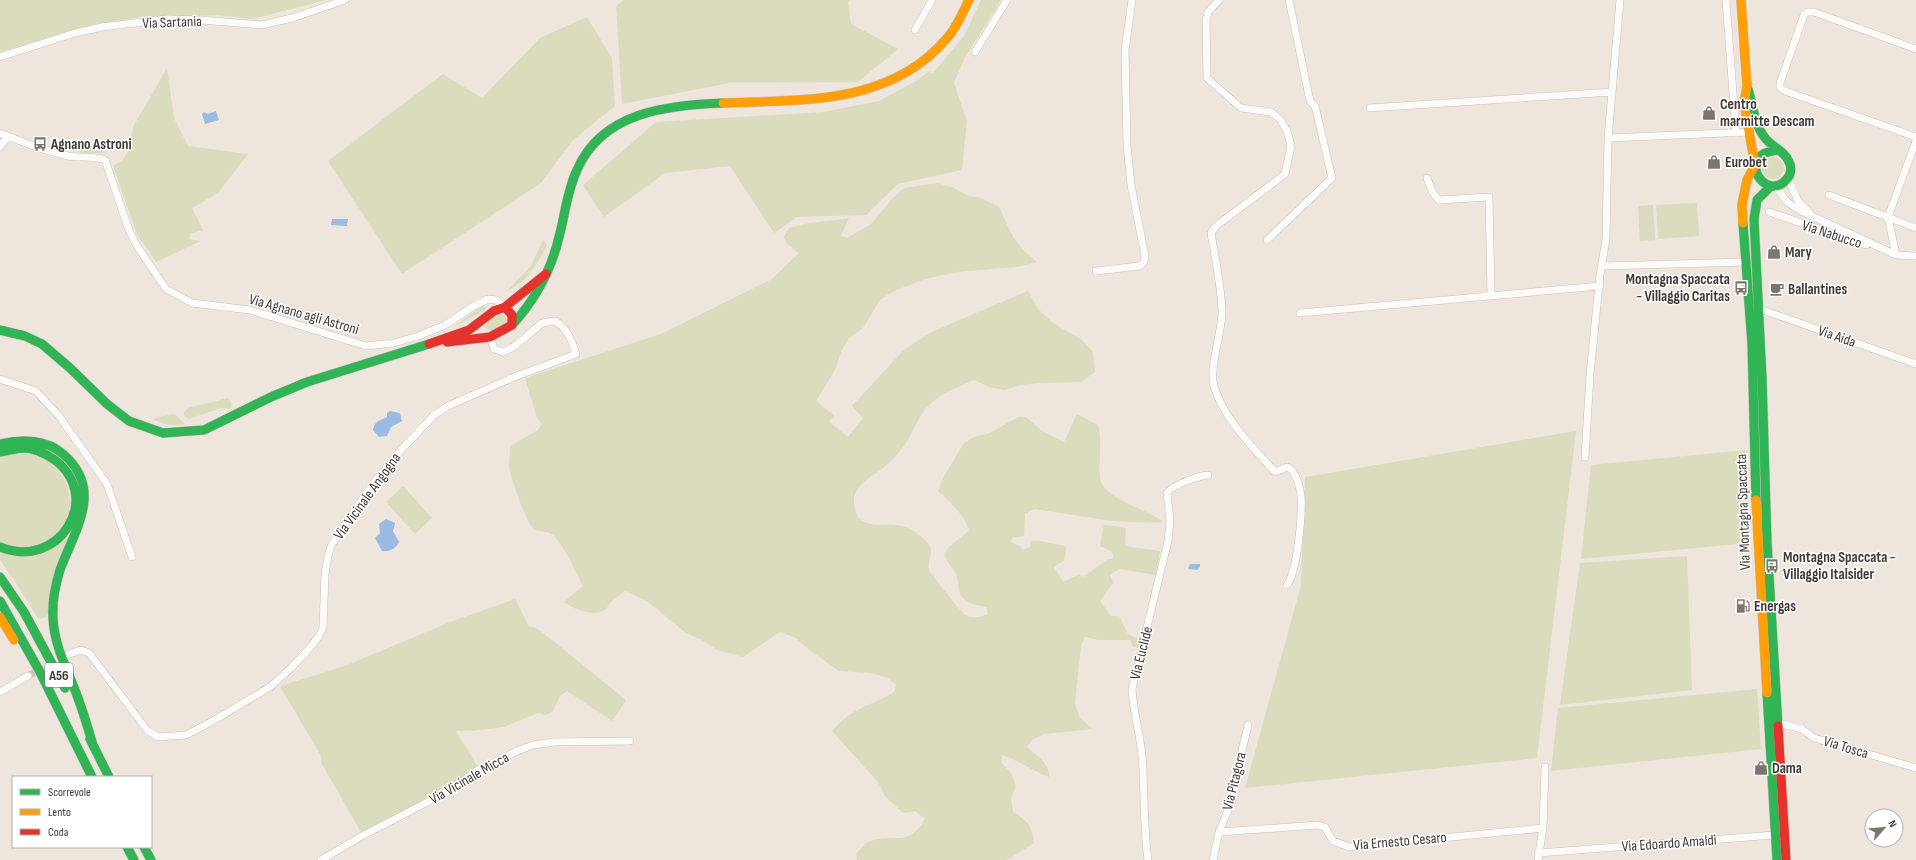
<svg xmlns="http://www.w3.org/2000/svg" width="1916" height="860" font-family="'Sofia Sans Condensed',sans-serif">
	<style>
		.green { fill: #dadcbd }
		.water { fill: #9bbbe3 }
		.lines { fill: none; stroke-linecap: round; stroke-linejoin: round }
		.street-tunnel { stroke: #cbc3bb; stroke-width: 7; stroke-dasharray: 7 3.5; stroke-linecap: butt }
		.street-casing { stroke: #cac2bc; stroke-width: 8 }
		.fast-casing { stroke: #cac2bc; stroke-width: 10 }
		.slow-casing { stroke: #cac2bc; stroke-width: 10 }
		.jam-casing { stroke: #cac2bc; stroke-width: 10 }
		.street { stroke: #fcfbfa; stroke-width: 7 }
		.fast { stroke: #30b455; stroke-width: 9 }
		.slow { stroke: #ff9f0a; stroke-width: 9 }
		.jam { stroke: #e5322d; stroke-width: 9 }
		.labels { text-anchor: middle; stroke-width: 3; stroke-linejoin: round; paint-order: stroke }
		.shield { fill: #fff; stroke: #797471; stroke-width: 1 }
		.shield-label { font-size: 14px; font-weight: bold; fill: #403934 }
		.street-label { font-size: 15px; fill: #403934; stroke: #fff }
		.poi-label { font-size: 15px; font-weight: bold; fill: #403934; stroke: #fff; text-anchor: start }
	</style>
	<rect width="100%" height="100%" fill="#eee5dd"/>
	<path class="green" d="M0,0h326l-74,19 -33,-4 -78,2 -62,11 -79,24z
		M624,0h226l-2,2 3,22 47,25 -40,33 -129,1 -107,21 -6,-98z
		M981,0h20l-37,59 -10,24 13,38 -5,49 -64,14 -32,31 -69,2 -23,16 -44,-67 -65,7 -61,44 -21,-32 73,-63 167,-10 56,-11 37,-20 14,-10 1,3 3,-2 30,-36z
		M587,17l25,41 3,48 -42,34 -32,43 -139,91 -74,-113 115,-87 39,24 58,-60z
		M167,68l7,50 14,28 60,8 -30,39 -26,15 11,22 -13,4 -1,5 12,2 -45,21 -19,-28 -24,-68 10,-6 6,-10 4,-23z
		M102,144l1,6 3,3h-25l-5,-3 4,-3z
		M1762 168a11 11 0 1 1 22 0a11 11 0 1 1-22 0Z
		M937,183l15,4 15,8 16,4 16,8 14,30 10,13 14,12 -20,5 -61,5 -31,7 -31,12 -14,9 -17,28 -14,10 -8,14 -5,16 -20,33 18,14 -5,7 19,15 15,-19 -11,-12 50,-54 12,-9 16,-10 29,-13 69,-29 10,18 15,14 29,17 11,12 2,20 -14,10 -44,1 -17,2 -15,5 -16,-3 -15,-7c-15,7 -31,12 -43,23 -12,11 -17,28 -26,41 -4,7 -12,15 -18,21 -11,10 -34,19 -33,37 2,33 30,18 52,25 6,2 18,11 22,16 7,8 -1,18 1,27 1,3 33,43 36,45 7,4 16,2 23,-1l-2,-7c-8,-2 -15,-2 -21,-7 -9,-7 -5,-16 -9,-26 -3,-7 -13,-13 -10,-22 2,-7 17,-15 23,-22 -5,-16 -19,-28 -31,-39l6,-15 20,-33 10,-6 16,-4 28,-16h8l16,14 22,11 13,-28 21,11c5,18 0,35 2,53 3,21 47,31 62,43l-2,2 -48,-2 -78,-12 -9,5 -1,22 -11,1 -3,4 11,6 1,3 8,-3 2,-6 3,-1 30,6 1,3 -2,12 -10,6 9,15 17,-8 3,3 23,-17 6,-1 2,-3 -3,-5 -11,-5 4,-21 22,3 -1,18 35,5 -4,24 -36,-6 -10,6 3,8 -13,18 11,15h8l9,18 14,7 -2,7 -7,-1 -3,-7h-32l-13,-3 -4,8 -6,59 5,14 13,11 -49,5 -12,6 -5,7c9,8 23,16 22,30 -16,-6 -31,-17 -47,-22v8l9,10 5,13 -5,12 2,14c15,10 19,12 21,31l-27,17h-150l-1,-6c4,-4 9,-11 14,-13 26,-8 38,7 55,-22l-10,-8 -12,2 -18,-17 -7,-14 -46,-51c20,-23 33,-23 59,-37l4,-4 1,-6 -9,-6 -16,-5 -32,-2 -31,-22 -12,-11 -16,-6 -37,25 -26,-7 -15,-10 -16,-7 -39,-32 -22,-10c-4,3 -11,7 -14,11 -3,3 -3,6 -6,8 -12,7 -32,-1 -41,-8l19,-16c-9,-16 -16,-36 -29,-50 -6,-7 -16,-2 -22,-9 -6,-6 -22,-51 -23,-60 0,-7 1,-14 1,-21l28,-16 4,-6 -5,-6 -12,-40 136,-44 111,-55 27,-26 -12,-9 -3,-7 5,-9c20,-7 40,-6 60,-10l-8,18 6,2 24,-14 21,-25 12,-11z
		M1697,203l2,33 -41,3 -2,-34z
		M1653,205l2,35 -15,1 -2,-35z
		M543,240l4,5c-11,21 -18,35 -40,46l24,-25z
		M483,305l3,2 -1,3 -32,17z
		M500,314l6,2 1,3 -4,7 -11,4 -7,-2 4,-7z
		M228,398l4,6 -2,5 -9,-1 -32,11 -5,-3v-4l4,-4z
		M173,414l3,1 9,9c-10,3 -24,0 -32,-5z
		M1576,431l-39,327 -292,30 56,-203 4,-108z
		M1747,450l1,93 -167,16 10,-94z
		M11,453c8,1 18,0 25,2 10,3 18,9 24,18 30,44 -14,92 -60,69v-85z
		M403,486l29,32 -17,16 -29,-32z
		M68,538l-21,78 -6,3 -4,-2 -16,-27 -21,-30v-8l12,4z
		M1687,556l5,134 -132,15 20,-142z
		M515,599l14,28h5l8,5 84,68 -14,21 -45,-30 -7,5 -7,15 -7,4 -8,-2 -34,14 -33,4h-15l22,36 -31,22 -86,43 -39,-68 -1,-8 -41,-70 65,-20 105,-44z
		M1757,689l4,60 -210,22 7,-63z"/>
	<path class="water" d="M216,111l3,9 -14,4 -3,-10 2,-2 4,2z
		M332,219h16l-1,7 -16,-1z
		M390,411l10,2 2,8 -11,6 -4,9 -8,1 -6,-7c2,-10 7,-9 14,-13v-4z
		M386,519l9,4 -2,8 6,11c-3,7 -10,10 -17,9l-7,-13 5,-5 -1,-9z
		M1190,564h10v3l-3,3 -9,-1z"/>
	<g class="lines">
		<path class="street-tunnel" d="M28,676l26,-14"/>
		<defs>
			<path id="street" d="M1219,0l-11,12 -2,9 1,57 34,30 30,4 9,7 7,12 4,15 -6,28 -69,52 -5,7c4,24 11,57 11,81 -1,20 -13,56 -8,72 10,34 39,61 61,86l12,-5 5,3c5,8 8,17 9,26 1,20 -3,73 -14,89
				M1726,0l10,133
				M915,30l17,-30
				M1916,49l-102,-37h-7l-3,3 -24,68v4l5,4 131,46
				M975,52l32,-52
				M0,57l75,-24 27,-6 65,-8 34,1 61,5 30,-7 53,-18
				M1370,108l242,-16
				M0,133c22,9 45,18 68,23 11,2 28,0 37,4l24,70 8,16 29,43 26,14 58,7 116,36 28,-3 24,-7 27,-11 27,-18 16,-8 9,1 6,7
				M1608,138l12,-138
				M0,147l8,-11
				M1427,178l6,15 6,7 50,-3 2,98
				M1788,178l10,23 11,11
				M1776,186l10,15 11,8 99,46 20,1
				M1829,195l87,33
				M1769,212l97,33
				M1267,240l65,-62 -17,-72 -5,-5 -21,-101
				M1896,255l-8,-38 28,-76
				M1602,266l144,-4
				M1096,271l44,-5 4,-4 1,-6 -14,-71 -4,-39 -2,-96 7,-50
				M1757,308l159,56
				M1300,313l300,-27
				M0,379l36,12 23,25 48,68 25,73
				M1585,457l5,-83 10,-99 6,-36 2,-101 141,-6
				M67,655l14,-5 8,3 58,77 11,7 28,-2 25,-13 59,-35 21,-19 17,-18 11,-14 4,-8 2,-54 3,-18 4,-12 39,-58 30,-36 33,-35 14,-9 66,-29 62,-23c-3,-11 -10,-28 -21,-33l-13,2 -27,23 -12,6 -9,-3 -4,-12
				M0,692l28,-16
				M1779,723l23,6 12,9 102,30
				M1219,832l99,-7 7,2 8,14 16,6 194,-19
				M1538,853l237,-18
				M321,860l39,-23 89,-46 29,-21 39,-19 16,-6 21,-3 76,-1
				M1148,860c-5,-35 -3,-70 -6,-104 -2,-23 -9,-45 -10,-67l36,-148 2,-21 -3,-27c6,-8 31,-17 41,-18
				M1213,860l6,-28 15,-36 6,-36 8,-35
				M1538,860l5,-32 2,-61"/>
			<path id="fast" d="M1748,89c5,16 6,35 17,49 7,9 20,13 24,24 3,5 2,13 -2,17 -21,25 -54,-25 -9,-29
				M1771,186l-14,14 -3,19 8,159 5,164 11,184
				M1743,223l9,121 4,156
				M512,325c23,-25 39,-54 47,-88 6,-22 8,-46 18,-67 25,-58 90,-65 146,-67
				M0,330l25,6 17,8 28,24 37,36 22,17 34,12 41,-3 67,-33 36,-15 122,-38
				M0,444c21,-5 46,-5 63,10 42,36 11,77 -3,116 -5,16 -8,32 -7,48 1,24 11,45 20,67 8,19 14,40 20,60
				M0,452c8,-1 16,-4 24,-4 11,0 22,6 31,12 49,38 4,111 -55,87
				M0,577l24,35 41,76
				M0,601l40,71 52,105
				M1767,693l10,167
				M90,739l19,38
				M127,847l7,13
				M144,847l7,13"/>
			<path id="slow" d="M1741,0l6,86 -3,17 11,62 -8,15 -5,25 1,18
				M723,103c80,-3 169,2 225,-66 9,-10 15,-25 21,-37
				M1756,500l11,193
				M0,617l14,23"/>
			<path id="jam" d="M447,342l43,-5 22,-12v-10l-7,-8
				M429,344l40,-14 25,-19 11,-4 41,-33
				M1778,726l8,134"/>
		</defs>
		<use href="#street" class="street-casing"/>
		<use href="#fast" class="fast-casing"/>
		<use href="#slow" class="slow-casing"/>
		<use href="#jam" class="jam-casing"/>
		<use href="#street" class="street"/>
		<use href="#fast" class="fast"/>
		<use href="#slow" class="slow"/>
		<use href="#jam" class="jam"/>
	</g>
	<defs>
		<symbol id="shop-bare" viewBox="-9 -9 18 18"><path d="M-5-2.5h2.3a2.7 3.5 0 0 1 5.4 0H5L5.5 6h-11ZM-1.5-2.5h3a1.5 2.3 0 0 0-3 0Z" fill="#7d756f" stroke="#fff" stroke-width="2.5" paint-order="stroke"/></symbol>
		<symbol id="bus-bare" viewBox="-9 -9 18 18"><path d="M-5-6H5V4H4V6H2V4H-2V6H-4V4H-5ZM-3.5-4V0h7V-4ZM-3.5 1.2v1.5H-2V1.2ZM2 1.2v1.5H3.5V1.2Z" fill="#7d756f" stroke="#fff" stroke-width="2.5" paint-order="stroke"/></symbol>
		<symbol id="cafe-bare" viewBox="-9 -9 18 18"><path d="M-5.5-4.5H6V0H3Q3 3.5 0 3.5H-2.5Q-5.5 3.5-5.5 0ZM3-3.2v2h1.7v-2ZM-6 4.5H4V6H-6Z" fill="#7d756f" stroke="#fff" stroke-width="2.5" paint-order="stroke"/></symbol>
		<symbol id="fuel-bare" viewBox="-9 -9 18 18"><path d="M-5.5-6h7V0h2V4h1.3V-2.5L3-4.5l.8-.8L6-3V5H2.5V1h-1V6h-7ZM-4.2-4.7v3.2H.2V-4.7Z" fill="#7d756f" stroke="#fff" stroke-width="2.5" paint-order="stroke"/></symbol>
	</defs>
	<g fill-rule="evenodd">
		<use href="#shop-bare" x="1699" y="103" width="20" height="20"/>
		<use href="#bus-bare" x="30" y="134" width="20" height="20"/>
		<use href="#shop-bare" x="1704" y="152" width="20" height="20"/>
		<use href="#shop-bare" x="1764" y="242" width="20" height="20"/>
		<use href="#bus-bare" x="1731" y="278" width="20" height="20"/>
		<use href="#cafe-bare" x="1767" y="279" width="20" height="20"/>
		<use href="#bus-bare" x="1762" y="556" width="20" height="20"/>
		<use href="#fuel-bare" x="1733" y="596" width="20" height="20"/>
		<use href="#shop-bare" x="1751" y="758" width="20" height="20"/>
	</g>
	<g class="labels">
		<rect class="shield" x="45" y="663" width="28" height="24" rx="3"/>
		<g class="shield-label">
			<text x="59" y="680">A56</text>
		</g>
		<g class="street-label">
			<text transform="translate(172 22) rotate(-2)" y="5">Via Sartania</text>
			<text transform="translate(1832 234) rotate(18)" y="5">Via Nabucco</text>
			<text transform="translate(304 314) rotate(16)" y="5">Via Agnano agli Astroni</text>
			<text transform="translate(1837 336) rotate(19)" y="5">Via Aida</text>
			<text transform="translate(367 496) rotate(-54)" y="5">Via Vicinale Angogna</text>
			<text transform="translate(1743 512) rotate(-92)" y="5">Via Montagna Spaccata</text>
			<text transform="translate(1141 653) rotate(-76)" y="5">Via Euclide</text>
			<text transform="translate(1846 747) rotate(17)" y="5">Via Tosca</text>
			<text transform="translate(469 778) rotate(-30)" y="5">Via Vicinale Micca</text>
			<text transform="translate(1234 781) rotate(-76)" y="5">Via Pitagora</text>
			<text transform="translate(1400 841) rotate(-5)" y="5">Via Ernesto Cesaro</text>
			<text transform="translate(1669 843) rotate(-4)" y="5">Via Edoardo Amaldi</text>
		</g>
		<g class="poi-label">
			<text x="1720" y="109">Centro<tspan x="1720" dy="17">marmitte Descam</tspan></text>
			<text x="51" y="149">Agnano Astroni</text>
			<text x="1725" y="167">Eurobet</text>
			<text x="1785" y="257">Mary</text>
			<text x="1730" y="284" text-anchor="end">Montagna Spaccata<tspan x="1730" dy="17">- Villaggio Caritas</tspan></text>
			<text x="1788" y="294">Ballantines</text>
			<text x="1783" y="562">Montagna Spaccata -<tspan x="1783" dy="17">Villaggio Italsider</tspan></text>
			<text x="1754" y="611">Energas</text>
			<text x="1772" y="773">Dama</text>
		</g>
	</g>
	<rect x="12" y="776" width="140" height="72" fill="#ffffff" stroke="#b3b0ae"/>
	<rect x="20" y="789" width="20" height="6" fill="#30b455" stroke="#b3b0ae"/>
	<text x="48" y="796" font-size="12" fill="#403934">Scorrevole</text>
	<rect x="20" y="809" width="20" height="6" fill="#ff9f0a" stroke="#b3b0ae"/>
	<text x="48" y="816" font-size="12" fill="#403934">Lento</text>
	<rect x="20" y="829" width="20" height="6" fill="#e5322d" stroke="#b3b0ae"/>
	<text x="48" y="836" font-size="12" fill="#403934">Coda</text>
	<g transform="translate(1884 828) rotate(63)"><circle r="19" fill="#ffffff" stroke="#b3b0ae"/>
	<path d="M0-3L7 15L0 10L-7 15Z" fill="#7d756f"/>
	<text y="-6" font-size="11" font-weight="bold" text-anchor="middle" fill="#403934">N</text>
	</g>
</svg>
